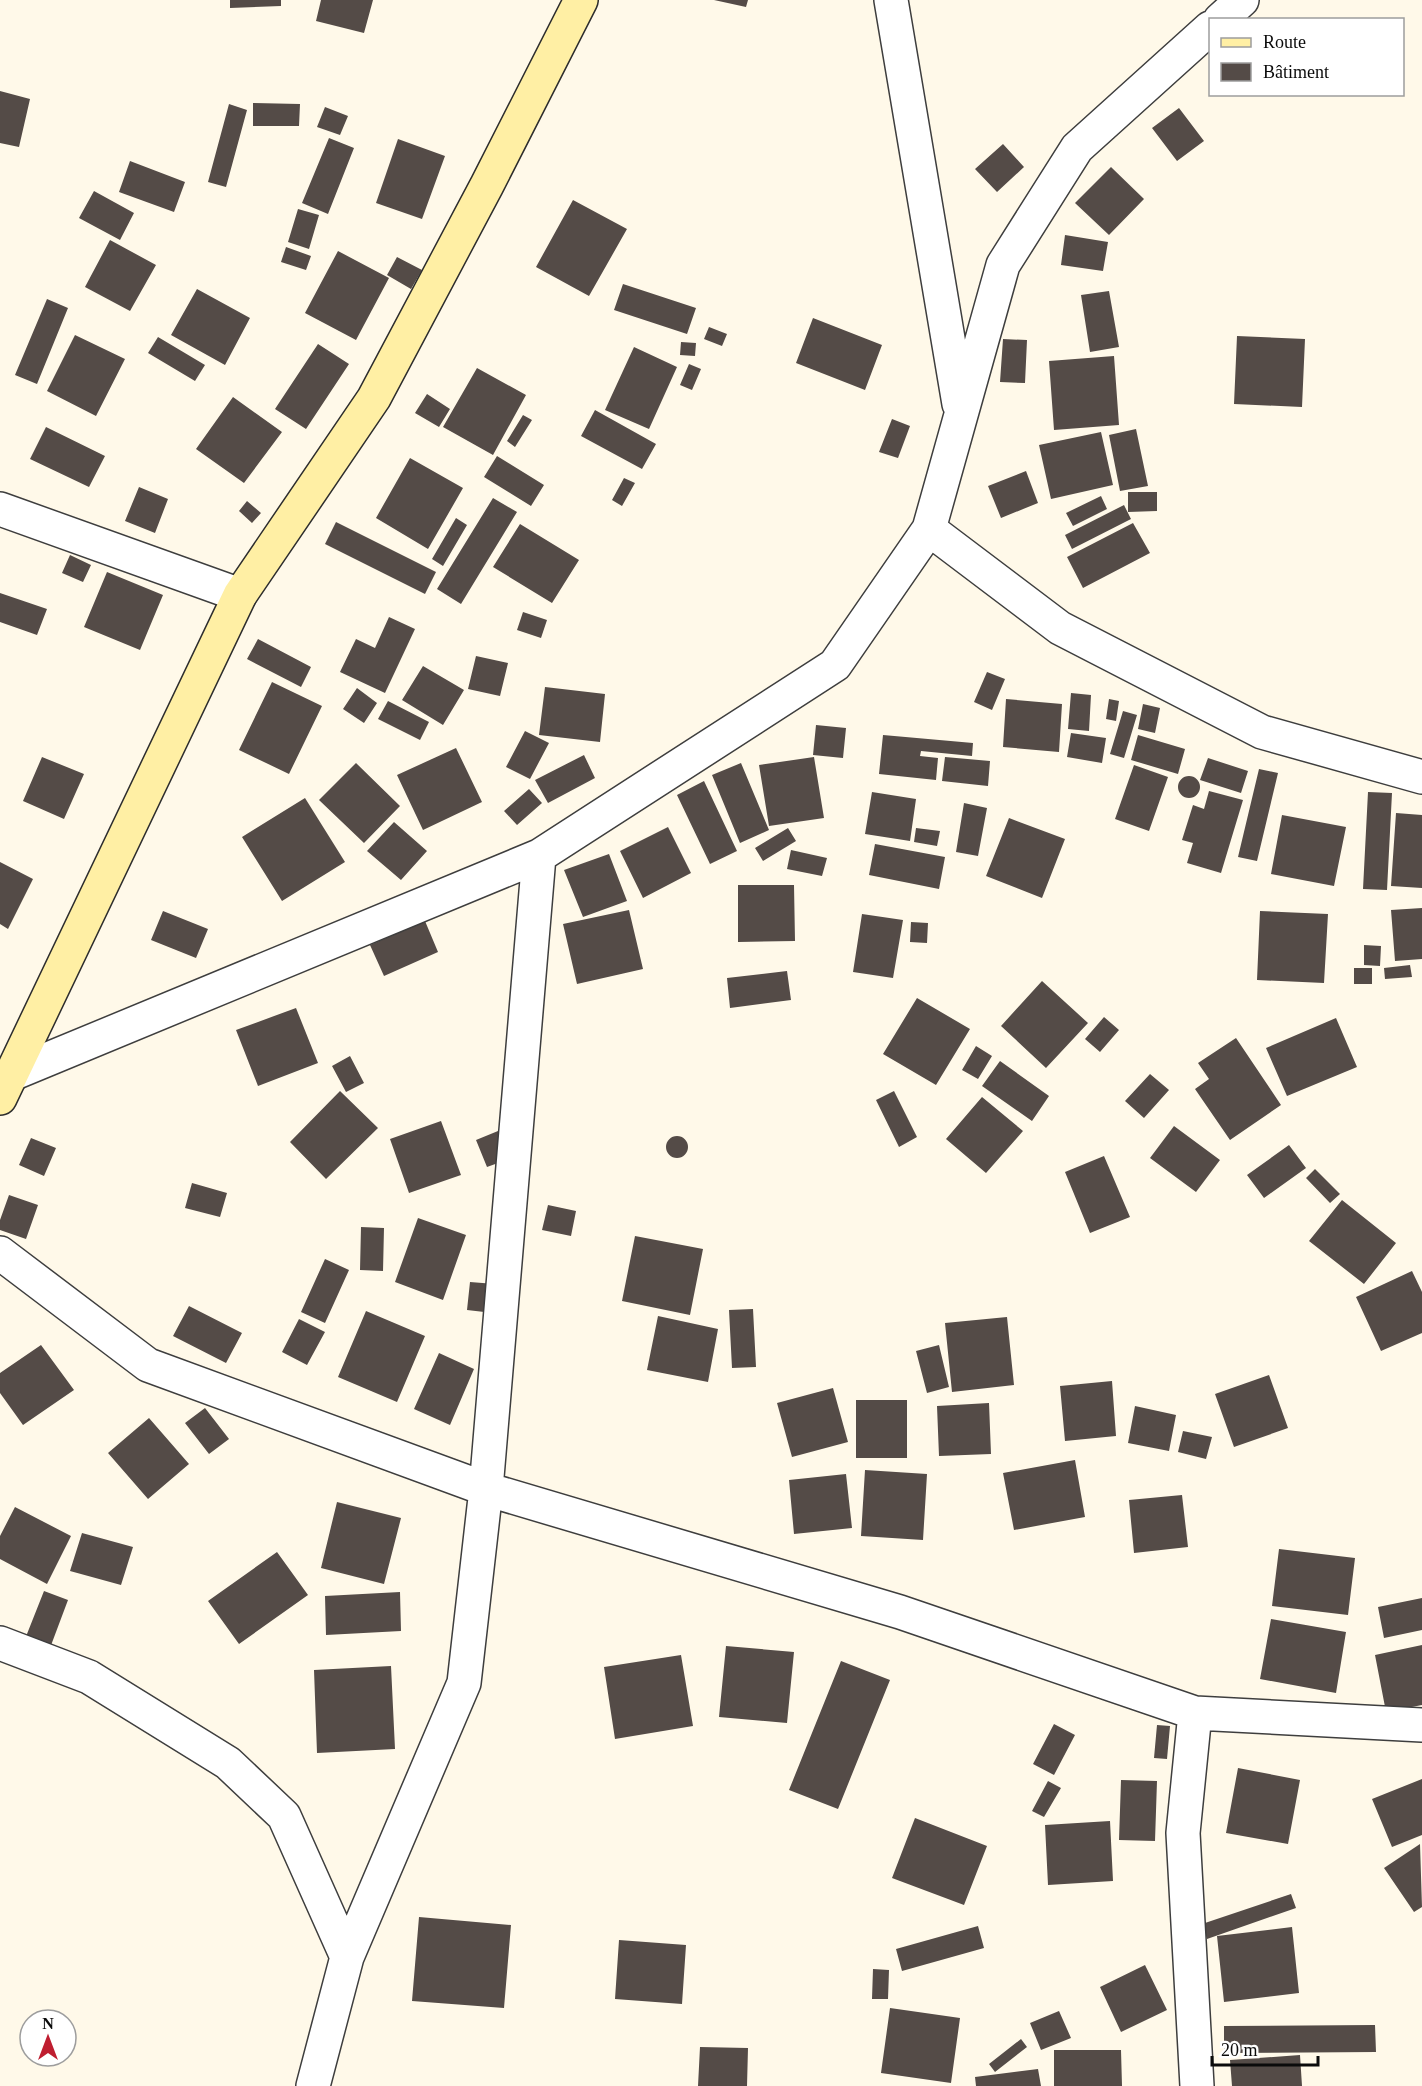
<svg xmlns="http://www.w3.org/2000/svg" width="1422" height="2086" font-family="'Times New Roman',serif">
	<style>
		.building { fill: #544b47 }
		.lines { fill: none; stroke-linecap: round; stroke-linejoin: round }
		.street-casing { stroke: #3e3e3e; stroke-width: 36 }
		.secondary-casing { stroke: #2d2d2d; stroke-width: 36 }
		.street { stroke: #fff; stroke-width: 33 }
		.secondary { stroke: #ffefa4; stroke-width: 33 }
	</style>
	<rect width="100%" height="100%" fill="#fff9e9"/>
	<path class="building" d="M230,0h51v6l-51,2z
		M321,0h52l-9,33 -48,-12z
		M714,0h34l-2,7z
		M0,91l30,8 -11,48 -19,-4z
		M253,103l47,1 -1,22h-46z
		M229,104l18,6 -21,77 -18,-5z
		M325,107l23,9 -8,19 -23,-8z
		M1179,108l25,33 -27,20 -25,-33z
		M329,138l25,10 -26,66 -26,-11z
		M398,139l47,17 -23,63 -46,-16z
		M1003,144l21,23 -27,25 -22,-23z
		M130,161l55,21 -11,30 -55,-20z
		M1111,167l33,32 -35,36 -34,-32z
		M94,191l40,22 -14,27 -41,-22z
		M573,200l54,29 -38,67 -53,-29z
		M298,209l21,6 -10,34 -21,-7z
		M1065,235l43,7 -5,29 -42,-6z
		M110,240l46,25 -26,46 -45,-24z
		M286,247l25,9 -5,14 -25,-8z
		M338,251l51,27 -33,62 -51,-27z
		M397,257l25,13 -11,19 -24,-14z
		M623,284l73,24 -9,26 -73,-24z
		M197,289l53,29 -25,47 -54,-30z
		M1109,291l10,56 -29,5 -9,-57z
		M47,299l21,9 -31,76 -22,-9z
		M813,318l69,27 -17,45 -69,-27z
		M709,327l18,7 -5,12 -18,-7z
		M75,335l50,24 -29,57 -49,-25z
		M1237,336l68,3 -3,68 -68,-3z
		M158,337l47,28 -10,16 -47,-28z
		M1003,339l24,1 -2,43 -25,-1z
		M681,342l15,1 -1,13 -15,-1z
		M318,344l31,20 -43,65 -31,-20z
		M634,347l43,20 -28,62 -44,-19z
		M1114,356l5,69 -65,5 -5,-69z
		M689,364l12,5 -9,21 -12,-5z
		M477,368l49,27 -33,60 -50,-28z
		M427,394l23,15 -11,18 -24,-14z
		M233,397l49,35 -38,51 -48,-34z
		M595,410l61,34 -14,25 -61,-33z
		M523,415l9,5 -17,27 -8,-6z
		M892,419l18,7 -12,32 -19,-6z
		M46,427l59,29 -16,31 -59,-28z
		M1136,429l12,57 -28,5 -11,-56z
		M1101,432l12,53 -62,14 -12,-54z
		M497,456l47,29 -13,21 -47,-29z
		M410,458l53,30 -35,61 -52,-31z
		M1026,471l12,32 -37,15 -13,-32z
		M624,478l11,5 -13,23 -10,-6z
		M139,487l29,12 -13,34 -30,-12z
		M1128,492h29v19l-29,1z
		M1101,496l6,13 -34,17 -7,-13z
		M493,498l24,14 -56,92 -24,-15z
		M247,501l14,12 -9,10 -13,-12z
		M1124,505l7,14 -59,30 -7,-14z
		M456,518l11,7 -24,41 -11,-7z
		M336,522l100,50 -11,22 -100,-50z
		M1133,523l17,30 -67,35 -16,-31z
		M520,524l59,36 -27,43 -59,-36z
		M70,555l21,10 -8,17 -21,-9z
		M107,572l56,23 -23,55 -56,-23z
		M0,593l47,16 -10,26 -37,-13z
		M523,612l24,8 -6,18 -24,-8z
		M389,617l26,12 -30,64 -45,-21 16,-33 19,9z
		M258,639l53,28 -10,20 -54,-28z
		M476,656l32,7 -8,33 -32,-7z
		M423,666l41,24 -21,35 -41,-25z
		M987,672l18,7 -13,31 -18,-8z
		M272,682l50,24 -33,68 -50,-24z
		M545,687l60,7 -5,48 -61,-7z
		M357,688l20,15 -13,20 -21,-14z
		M1071,693l20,2 -2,36 -21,-2z
		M1006,699l56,5 -3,48 -56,-5z
		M1109,699l10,2 -3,20 -10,-2z
		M388,701l41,21 -9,18 -42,-21z
		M1143,704l17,4 -5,25 -17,-4z
		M1123,711l14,4 -13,43 -14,-4z
		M816,725l30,3 -3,30 -30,-3z
		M525,731l24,12 -19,36 -24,-12z
		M1071,733l35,5 -4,25 -35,-6z
		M883,735l90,8 -1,13 -51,-5 -1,5 18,2 -2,22 -57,-6z
		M1138,735l47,14 -7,25 -47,-14z
		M456,748l26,54 -59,28 -26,-55z
		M584,755l11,23 -47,25 -13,-23z
		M42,757l42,17 -20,45 -41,-18z
		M814,757l10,61 -55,8 -10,-61z
		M945,757l45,4 -2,25 -46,-5z
		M1208,758l40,13 -7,22 -41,-13z
		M356,763l44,43 -36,37 -45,-43z
		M741,763l28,67 -29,13 -28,-68z
		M1134,765l34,12 -19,54 -34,-12z
		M1259,769l19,4 -21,88 -19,-4z
		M1178 787a11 11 0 1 1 22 0a11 11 0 1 1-22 0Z
		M704,781l33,70 -27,13 -33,-69z
		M529,789l13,14 -25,22 -13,-14z
		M1209,791l34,9 -22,73 -34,-10 6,-20 -11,-3 11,-35 11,4z
		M872,792l44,7 -6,42 -45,-7z
		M1368,792l24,1 -5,97 -24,-1z
		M305,798l40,64 -63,39 -40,-64z
		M964,803l23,5 -9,48 -22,-4z
		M1396,813l26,2v73l-31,-2z
		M1282,815l64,12 -12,59 -63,-12z
		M1009,818l56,21 -23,59 -56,-22z
		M394,822l33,29 -26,29 -34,-29z
		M668,827l23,46 -48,25 -23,-47z
		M788,828l8,13 -33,20 -8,-13z
		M916,828l24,3 -3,15 -23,-4z
		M875,844l70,13 -6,32 -70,-14z
		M791,850l36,8 -5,18 -35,-7z
		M609,854l18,47 -44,16 -19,-47z
		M0,862l33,17 -25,50 -8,-5z
		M738,885h56l1,56 -57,1z
		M1422,908v51l-27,2 -4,-51z
		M629,910l14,59 -66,15 -14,-60z
		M163,911l45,18 -12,29 -45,-18z
		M1260,911l68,3 -4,69 -67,-3z
		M862,914l41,6 -10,58 -40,-6z
		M425,921l13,31 -54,24 -14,-31z
		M911,922l17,1 -1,20 -17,-1z
		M1364,945l17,1 -1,20 -16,-1z
		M1410,965l2,12 -27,2 -1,-11z
		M1354,968h18v16h-18z
		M787,971l4,29 -61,8 -3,-30z
		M1042,981l46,42 -42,45 -45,-42z
		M917,998l53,31 -34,56 -53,-31z
		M296,1008l22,55 -60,23 -22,-56z
		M1104,1017l15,13 -19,22 -15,-13z
		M1336,1018l21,49 -70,29 -21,-48z
		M1236,1038l45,67 -51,35 -35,-51 14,-10 -11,-16z
		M976,1046l16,10 -14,23 -16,-9z
		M350,1056l14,27 -18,9 -14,-26z
		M1000,1061l49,35 -17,25 -50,-35z
		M1150,1074l19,16 -25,28 -19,-17z
		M340,1091l38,37 -52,51 -36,-37z
		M894,1091l23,46 -18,10 -23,-47z
		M982,1097l41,34 -37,42 -40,-34z
		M441,1121l20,54 -52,18 -19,-54z
		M1174,1126l46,34 -24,32 -46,-34z
		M498,1131l11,28 -22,8 -11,-27z
		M666 1147a11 11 0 1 1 22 0a11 11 0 1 1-22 0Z
		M31,1138l25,10 -12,28 -25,-11z
		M1289,1145l17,23 -42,30 -17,-23z
		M1104,1156l26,61 -40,16 -25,-61z
		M1315,1169l25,25 -10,9 -24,-25z
		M192,1183l35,10 -7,24 -35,-9z
		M9,1195l29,10 -12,34 -26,-9v-10z
		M1342,1200l54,43 -32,41 -55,-43z
		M548,1205l28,6 -5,25 -29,-6z
		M418,1218l48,17 -23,65 -48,-18z
		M361,1227l23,1 -1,43 -23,-1z
		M635,1236l68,13 -13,66 -68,-14z
		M325,1259l24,11 -24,53 -24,-11z
		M1412,1271l10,21v41l-41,18 -25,-54z
		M470,1282l25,2 -2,29 -26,-3z
		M189,1306l53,27 -16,30 -53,-27z
		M753,1309l3,58 -24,1 -3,-58z
		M366,1311l59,25 -28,66 -59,-25z
		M658,1316l60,13 -10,53 -61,-12z
		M1007,1317l7,68 -62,7 -7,-69z
		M299,1319l26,13 -18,33 -25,-13z
		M41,1345l33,45 -51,35 -23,-32v-20z
		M939,1345l10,42 -22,6 -11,-42z
		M439,1353l35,16 -24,56 -36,-16z
		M1269,1375l19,53 -54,19 -19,-53z
		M1112,1381l4,55 -51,5 -5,-55z
		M833,1388l15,54 -56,15 -15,-54z
		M856,1400h51v58h-51z
		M989,1403l2,51 -52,2 -2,-50z
		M1135,1406l41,9 -7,36 -41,-8z
		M205,1408l24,31 -20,15 -24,-31z
		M149,1418l40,46 -41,35 -40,-46z
		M1183,1431l29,6 -6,22 -28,-7z
		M1075,1460l10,57 -71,13 -11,-57z
		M865,1470l62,4 -4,66 -62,-4z
		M846,1474l6,54 -58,6 -5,-54z
		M1182,1495l6,52 -54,6 -5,-53z
		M337,1502l64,16 -17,66 -63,-16z
		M15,1507l56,29 -24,48 -47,-25v-23z
		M82,1533l51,14 -12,38 -51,-14z
		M1279,1549l76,9 -7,57 -76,-9z
		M277,1552l31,43 -69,49 -31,-43z
		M44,1591l24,9 -18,48 -25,-9z
		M400,1592l1,39 -75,4 -1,-39z
		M1422,1598v32l-38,8 -6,-31z
		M1271,1619l75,13 -10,61 -76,-14z
		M1422,1645v60l-36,7 -11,-57z
		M726,1646l68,6 -7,71 -68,-6z
		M681,1655l12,71 -78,13 -11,-72z
		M841,1661l49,19 -52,129 -49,-19z
		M391,1666l4,83 -78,4 -3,-83z
		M1054,1724l21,11 -21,40 -21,-11z
		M1157,1725l13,1 -3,33 -13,-1z
		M1238,1768l62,12 -12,64 -62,-11z
		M1422,1779v56l-30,12 -20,-48z
		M1121,1780l36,1 -2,60 -36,-1z
		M1048,1781l13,7 -17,29 -12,-6z
		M915,1818l72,28 -23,59 -72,-27z
		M1110,1821l3,60 -65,4 -3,-60z
		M1420,1844l2,63 -8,5 -30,-44z
		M1291,1894l5,14 -89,31 -5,-15z
		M419,1917l92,8 -7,83 -92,-7z
		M978,1926l6,22 -82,23 -6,-22z
		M1292,1927l7,66 -75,9 -7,-66z
		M619,1940l67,5 -4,59 -67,-5z
		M1145,1965l22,45 -46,22 -21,-45z
		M873,1969l16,1 -1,29h-16z
		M890,2008l70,10 -9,65 -70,-10z
		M1059,2011l12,27 -30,12 -11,-27z
		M1375,2025l1,27 -152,1v-27z
		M1021,2039l6,8 -32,25 -6,-8z
		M700,2047l48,1 -1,38h-49z
		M1054,2050h67l1,36h-68z
		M1300,2055l2,31h-70l-2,-26z
		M1038,2069l3,17h-65l-1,-9z"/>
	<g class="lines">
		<defs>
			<path id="street" d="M891,0l68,404
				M1220,20l22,-20
				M0,509l240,86
				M929,529l131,99 202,104 160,45
				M12,1074l527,-218 296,-191 94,-136 74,-264 74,-117 133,-120
				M0,1253l148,112 338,124 414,123 295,101 227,12
				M0,1643l89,34 139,86 56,53 63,141
				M1195,1713l-12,120 14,253
				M313,2086l34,-129 117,-274 22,-194 53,-633"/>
			<path id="secondary" d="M0,1098l240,-503 134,-197 113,-213 94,-185"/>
		</defs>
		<use href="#street" class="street-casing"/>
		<use href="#secondary" class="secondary-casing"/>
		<use href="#street" class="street"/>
		<use href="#secondary" class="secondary"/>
	</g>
	<rect x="1209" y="18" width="195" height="78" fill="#ffffff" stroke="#9d9d9d" stroke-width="1.5"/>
	<rect x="1221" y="38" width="30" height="9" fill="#ffefa4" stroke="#9d9d9d" stroke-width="1.5"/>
	<text x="1263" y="48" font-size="18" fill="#0b0b0b">Route</text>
	<rect x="1221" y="63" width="30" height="18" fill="#544b47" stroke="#9d9d9d" stroke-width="1.5"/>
	<text x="1263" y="78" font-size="18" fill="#0b0b0b">Bâtiment</text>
	<g transform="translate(48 2038)"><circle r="28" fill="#ffffff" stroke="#9d9d9d" stroke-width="1.5"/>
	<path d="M0-4.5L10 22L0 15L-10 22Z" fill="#bf1e30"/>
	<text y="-9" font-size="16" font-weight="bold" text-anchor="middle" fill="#0b0b0b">N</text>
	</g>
	<path d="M1212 2056v9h106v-9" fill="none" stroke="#0b0b0b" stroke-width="3"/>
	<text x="1221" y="2056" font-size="18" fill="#0b0b0b" stroke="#ffffff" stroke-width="4.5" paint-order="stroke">20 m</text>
</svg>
